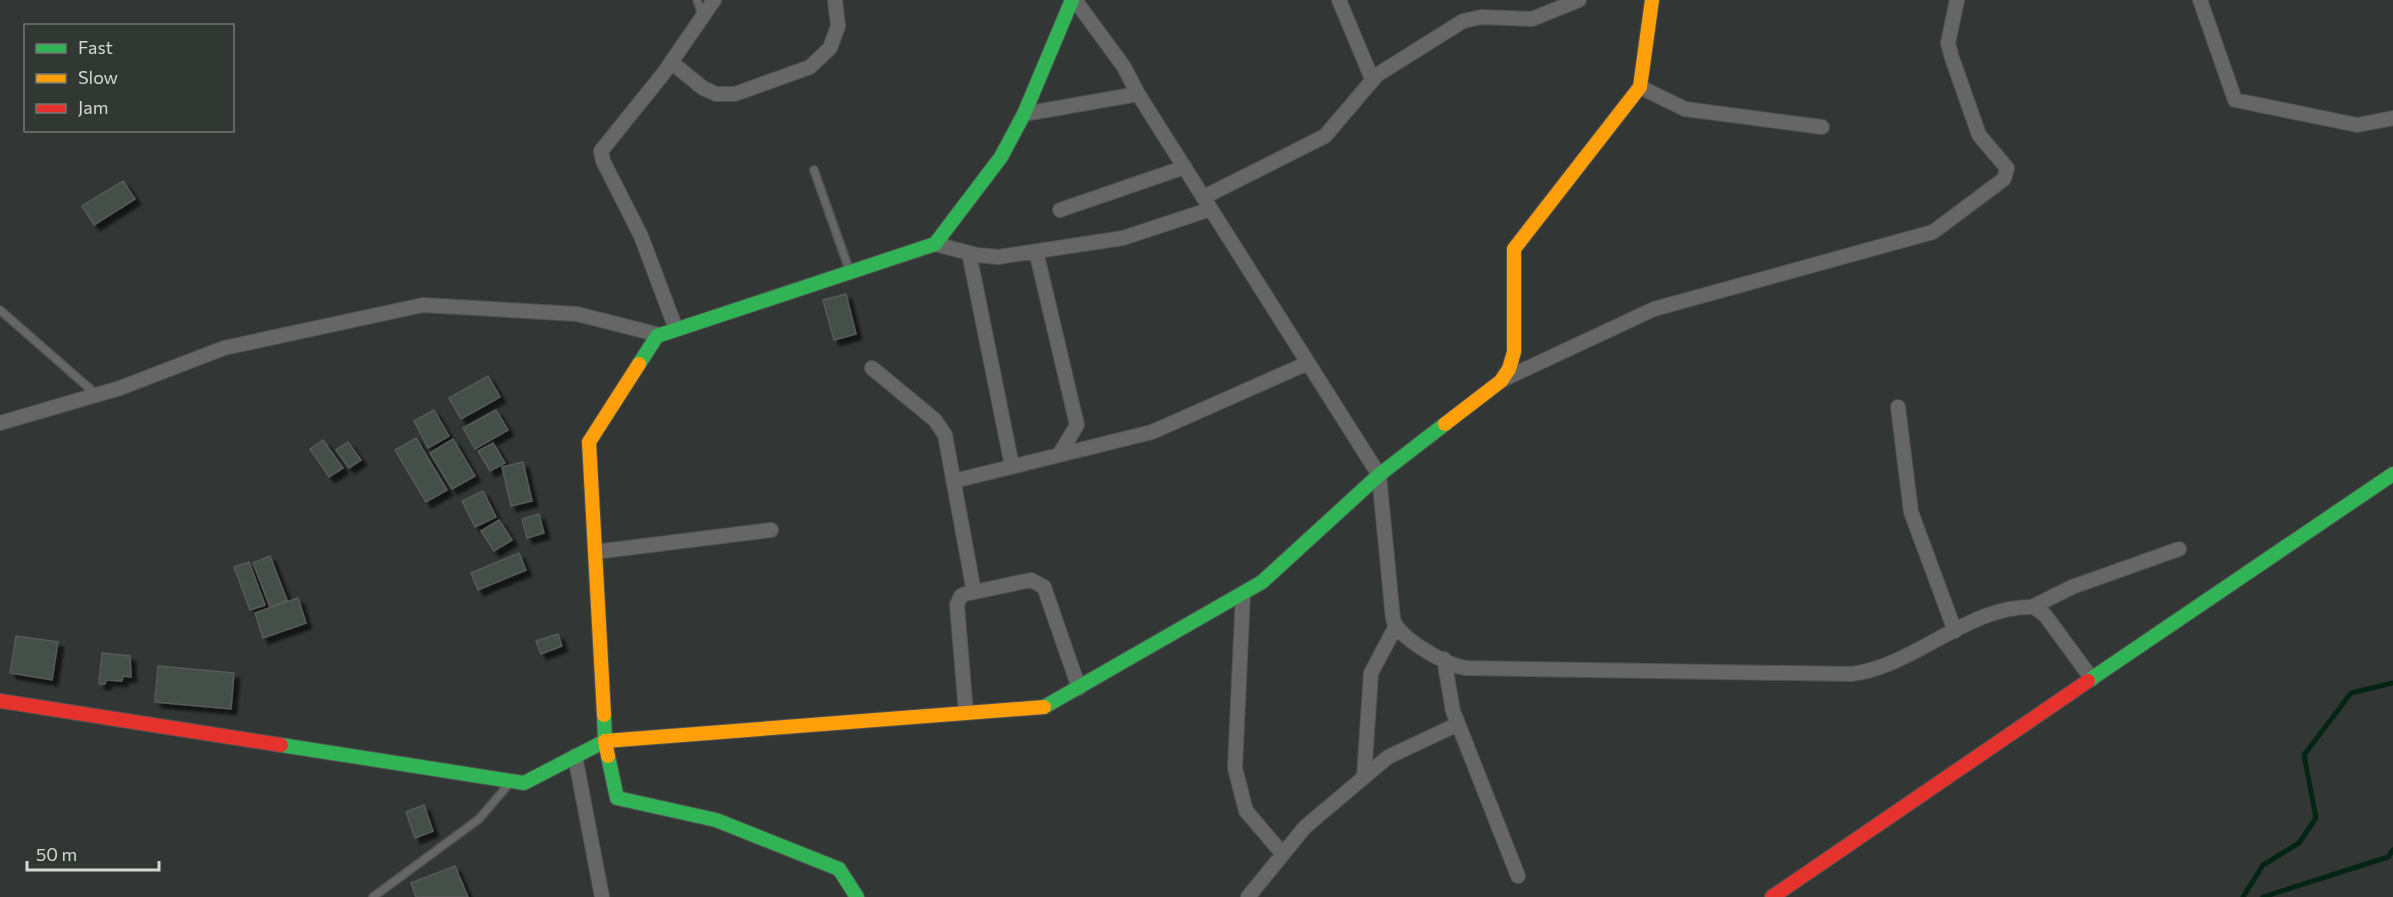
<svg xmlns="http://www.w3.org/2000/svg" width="2393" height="897" font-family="Commissioner,sans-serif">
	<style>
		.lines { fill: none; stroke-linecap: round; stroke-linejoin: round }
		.stream { stroke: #042514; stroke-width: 5 }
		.building { fill: #454f49; stroke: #575a59; stroke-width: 1.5; filter: url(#shadow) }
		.lane-casing { stroke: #505351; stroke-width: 10 }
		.street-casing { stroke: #505351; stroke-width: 16 }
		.fast-casing { stroke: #505351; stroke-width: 16 }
		.slow-casing { stroke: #505351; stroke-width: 16 }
		.jam-casing { stroke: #505351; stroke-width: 16 }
		.lane { stroke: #666; stroke-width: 7 }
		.street { stroke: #666; stroke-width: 14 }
		.fast { stroke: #30b455; stroke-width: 14 }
		.slow { stroke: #ff9f0a; stroke-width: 14 }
		.jam { stroke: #e5322d; stroke-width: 14 }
	</style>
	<defs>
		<filter id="shadow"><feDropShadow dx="5.5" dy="5.5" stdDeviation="1.5" flood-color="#0009"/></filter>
	</defs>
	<rect width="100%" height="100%" fill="#323634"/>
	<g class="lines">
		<path class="stream" d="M2243,897l20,-32 36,-22 17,-25 -12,-63 47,-62 42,-10
			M2263,897l125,-40 5,-7"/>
	</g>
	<path class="building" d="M123,181l12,18 -41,26 -12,-19z
		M846,294l10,40 -22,6 -11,-40z
		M488,376l12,21 -39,22 -12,-21z
		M434,410l15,26 -21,12 -14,-27z
		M496,410l12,20 -33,19 -12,-21z
		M416,438l31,52 -21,12 -31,-52z
		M453,439l22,37 -23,13 -22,-36z
		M323,440l20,28 -14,9 -19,-28z
		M348,442l13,18 -12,8 -13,-18z
		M493,443l12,20 -15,8 -12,-20z
		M523,462l9,39 -21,5 -9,-39z
		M483,491l13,26 -21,10 -13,-26z
		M539,514l5,19 -17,5 -5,-19z
		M499,520l13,20 -18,11 -13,-20z
		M519,553l7,17 -48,20 -7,-17z
		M270,556l17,44 -17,7 -17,-44z
		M249,562l16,43 -15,5 -16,-43z
		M298,598l8,25 -43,15 -8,-25z
		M558,634l4,12 -21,8 -5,-13z
		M16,636l42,6 -6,38 -42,-7z
		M102,653l28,3 1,21 -8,-1 -1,5 -16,-1 -1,4h-6z
		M158,666l76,7 -3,36 -76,-7z
		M424,805l9,26 -18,7 -9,-26z
		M455,866l13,31h-52l-5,-14z"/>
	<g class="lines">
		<defs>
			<path id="lane" d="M697,0l5,15
				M814,170l35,99
				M0,310l97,85
				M373,897l106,-78 30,-35"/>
			<path id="street" d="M1075,0l49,67 14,27 241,381 14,144c5,19 53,46 73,49l385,6c63,-7 119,-70 183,-67l11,8 47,64
				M1339,0l33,79
				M2200,0l35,100 122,25 36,-7
				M671,62l32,26 13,6h19l75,-27 20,-19 8,-22 -3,-26
				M1640,87l45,22 137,18
				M1024,114l114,-20
				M1204,197l121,-61 52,-61 86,-54 18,-4 51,2 47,-19
				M1060,210l125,-43
				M935,244l42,11 21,2 125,-19 88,-29
				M1036,251l41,174 -18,30
				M969,253l43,213
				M676,329l-35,-93 -38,-75 -2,-10 62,-77 51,-74
				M872,368l63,52 10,15 29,157
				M1502,380l152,-71 279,-77 71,-53 3,-11 -28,-33 -27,-77 -4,-15 9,-43
				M1898,407l13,105 44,119
				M0,423l120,-35 104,-40 199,-43 154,9 83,21
				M954,481l198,-49 156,-69
				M595,552l176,-22
				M1243,593l-8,175 11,43 36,42
				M2032,607l40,-20 107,-38
				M1444,659l9,52 65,165
				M966,713l-9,-108 4,-9 4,-2 66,-14 13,7 35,101
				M575,756l27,141
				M1364,777l7,-104 24,-45
				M1248,897l57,-70 83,-70 70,-33"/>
			<path id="fast" d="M639,364l18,-28 278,-92 66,-87 23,-43 48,-114
				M2088,681l305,-207
				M1044,707l218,-125 117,-107 66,-51
				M281,745l243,38 81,-42 -1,-26
				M608,756l9,42 99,22 123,49 18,28"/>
			<path id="slow" d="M1445,424l56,-43 8,-12 5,-17v-103l126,-162 12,-87
				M604,715l-15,-273 50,-78
				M608,756l-3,-15 439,-34"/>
			<path id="jam" d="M0,701l281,44
				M1772,897l316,-216"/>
		</defs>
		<use href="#lane" class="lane-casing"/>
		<use href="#street" class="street-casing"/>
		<use href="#fast" class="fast-casing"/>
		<use href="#slow" class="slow-casing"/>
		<use href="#jam" class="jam-casing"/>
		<use href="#lane" class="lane"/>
		<use href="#street" class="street"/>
		<use href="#fast" class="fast"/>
		<use href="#slow" class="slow"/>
		<use href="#jam" class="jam"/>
	</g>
	<rect x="24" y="24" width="210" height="108" fill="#313733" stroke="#737874" stroke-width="1.5"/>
	<rect x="36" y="44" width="30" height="9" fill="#30b455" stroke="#737874" stroke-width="1.5"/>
	<text x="78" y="54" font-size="18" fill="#d5d9d6">Fast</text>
	<rect x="36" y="74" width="30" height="9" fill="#ff9f0a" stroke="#737874" stroke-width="1.5"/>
	<text x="78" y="84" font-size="18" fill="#d5d9d6">Slow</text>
	<rect x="36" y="104" width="30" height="9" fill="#e5322d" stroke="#737874" stroke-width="1.5"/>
	<text x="78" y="114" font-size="18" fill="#d5d9d6">Jam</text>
	<path d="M27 861v9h132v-9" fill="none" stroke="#d5d9d6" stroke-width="3"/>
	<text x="36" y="861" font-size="18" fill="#d5d9d6" stroke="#313733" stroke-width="4.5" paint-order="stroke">50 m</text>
</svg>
